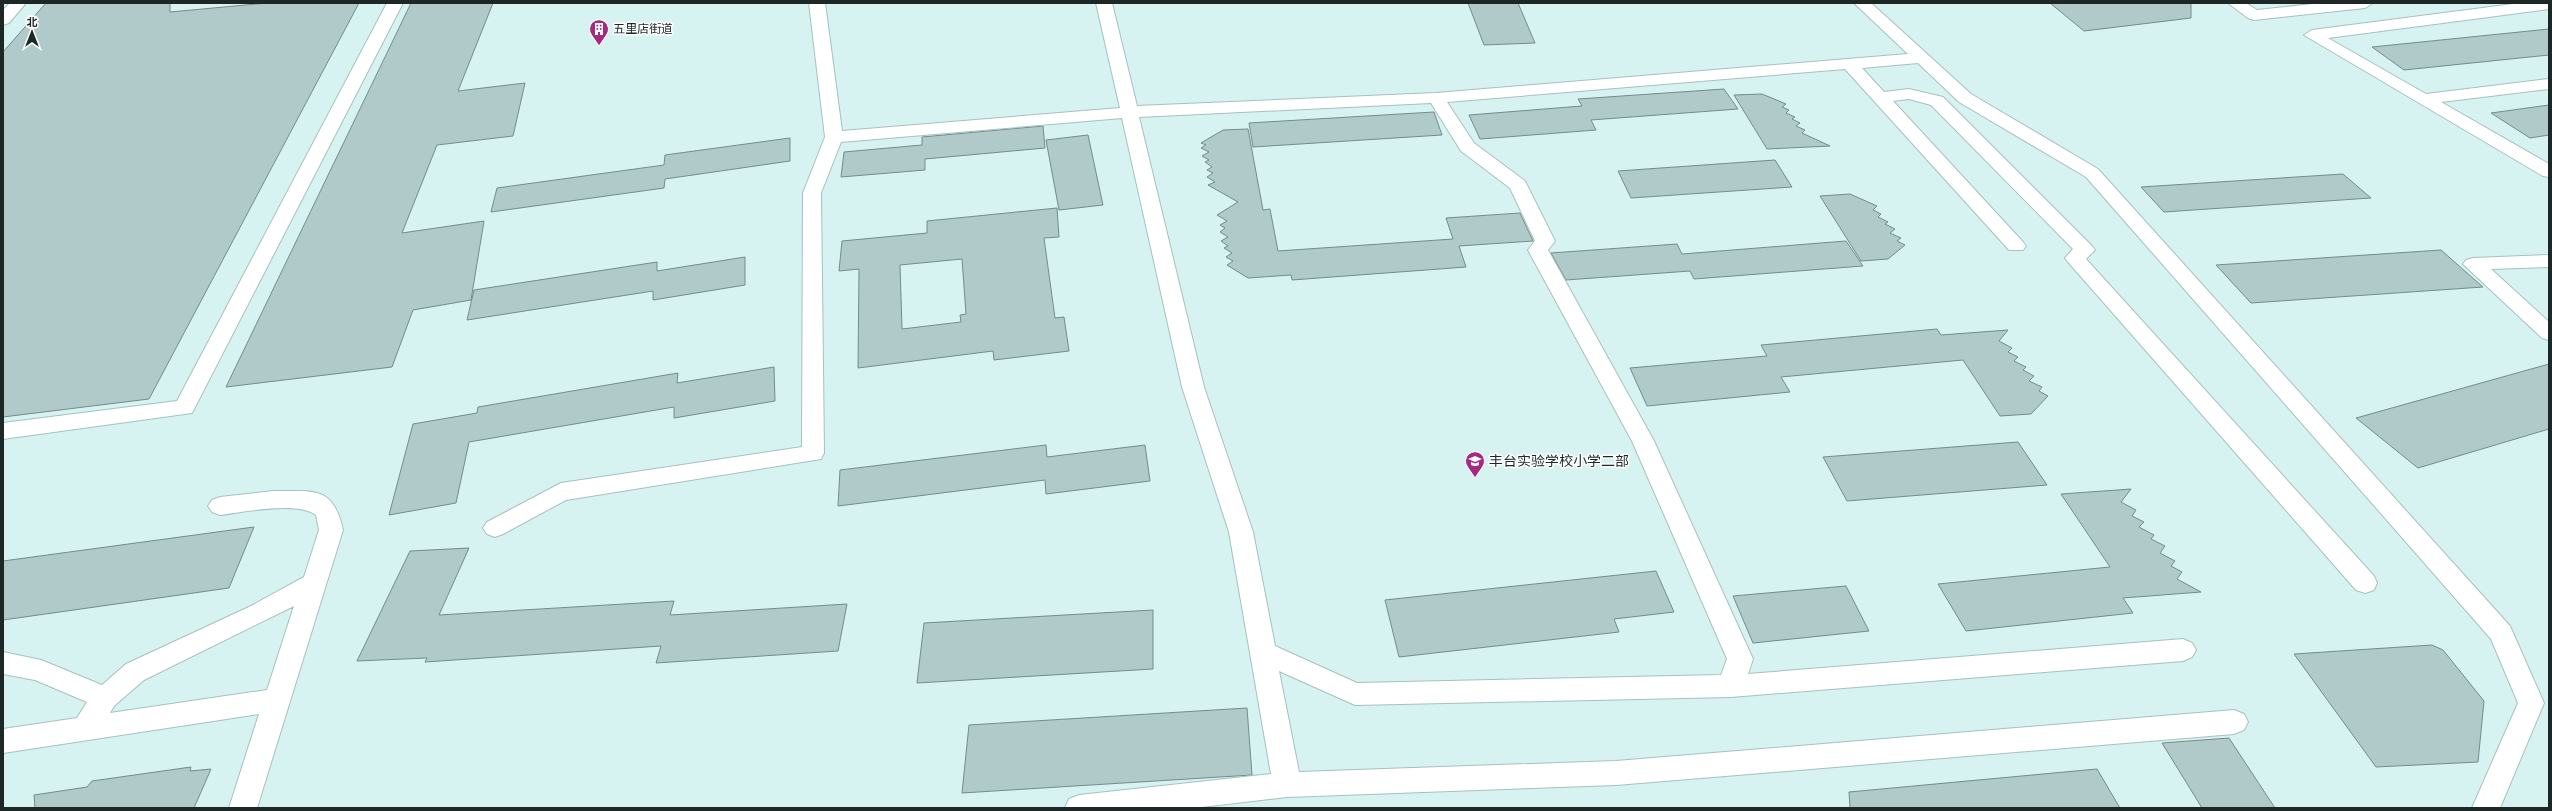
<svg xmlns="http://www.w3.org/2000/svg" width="2552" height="811" font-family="Montserrat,'Noto Sans SC',sans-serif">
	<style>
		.building { fill: #b0cac9; stroke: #738c8b; fill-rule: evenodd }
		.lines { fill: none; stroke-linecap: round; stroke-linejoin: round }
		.street-casing { stroke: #a6c1bf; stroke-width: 2 }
		.street { fill: #fff; fill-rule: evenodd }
		.labels { text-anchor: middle; stroke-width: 3; stroke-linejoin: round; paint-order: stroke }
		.far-poi-label { font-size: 12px; fill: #1c2726; stroke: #fff; text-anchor: start }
		.poi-label { font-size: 14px; fill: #1c2726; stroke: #fff; text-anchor: start }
	</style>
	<rect width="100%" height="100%" fill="#d6f2f1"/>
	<path class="building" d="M46,3h124v9l97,-9h92l-210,396 -146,18v-365z
		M411,3h82l-35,88 67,-8 -12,53 -76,9 -35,88 82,-12 -13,79 -58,10 -21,57 -166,20z
		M1468,3h50l17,40 -51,2z
		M2050,3h141v15l-107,13z
		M2549,29v26l-145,15 -32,-23z
		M1724,89l14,20 -147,11 5,10 -116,9 -11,-24 113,-9 -4,-7z
		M1762,94l24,10 -4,3 7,3 -3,3 9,4 -3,2 8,4 -4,3 9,4 -3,3 28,13 -63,3 -33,-54z
		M2549,105v30l-19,3 -39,-25z
		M1434,112l8,23 -189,12 -4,-24z
		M1043,126l2,22 -120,11v11l-84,7 3,-25 78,-7v-8z
		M1248,129l15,81 7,-1 8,42 175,-12 -7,-21 74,-5 13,28 -74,5 7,21 -174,13 -1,-5 -43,3 -21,-13 6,-4 -7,-4 6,-4 -8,-5 4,-2 -7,-5 7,-4 -8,-5 5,-4 -5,-3 7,-4 -10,-6 21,-13 -30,-17 7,-3 -8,-5 6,-4 -6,-3 5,-3 -7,-5 4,-2 -7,-4 7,-4 -8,-4 5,-3 -5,-2 22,-13z
		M1088,135l15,70 -44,5 -13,-70z
		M790,138v23l-125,18 -1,9 -173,24 6,-24 167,-23 1,-10z
		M1775,160l17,27 -161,11 -13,-27z
		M2343,174l28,24 -207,14 -23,-25z
		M1850,194l27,12 -4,4 8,4 -3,3 10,5 -3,2 10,5 -5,4 11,5 -4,3 8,4 -17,14 -27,2 -41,-65z
		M1057,208l2,29 -15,1 11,80 9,-1 5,34 -75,9 -1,-9 -135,17 1,-99 -20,2 3,-30 85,-8v-12zM962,259l4,55 -6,1 1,7 -59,7 -2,-64z
		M1846,241l17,25 -169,13 -4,-8 -124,9 -15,-27 126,-9 5,10z
		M2441,250l42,37 -232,16 -35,-38z
		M745,257v28l-92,15v-9l-186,29 7,-30 183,-28v9z
		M1937,329l4,6 67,-5 -9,11 13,7 -4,4 10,5 -4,4 12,6 -3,3 11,6 -5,5 13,6 -3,4 9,5 -17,18 -31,2 -37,-56 -182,17 9,15 -143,14 -17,-38 137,-12 -6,-11z
		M2549,364v65l-131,39 -62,-50z
		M774,367l1,34 -101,17v-11l-205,35 -13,61 -67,12 24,-91 64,-11 1,-6 200,-34 -1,10z
		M2018,442l29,43 -200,16 -24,-44z
		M1046,445l1,12 98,-12 5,36 -104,13 -1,-14 -207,26 2,-36z
		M2131,489l-10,13 15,8 -4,6 12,6 -5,5 15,8 -3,4 14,7 -5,7 15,8 -4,5 11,6 -5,7 24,13 -78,6 10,15 -167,18 -28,-47 172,-17 -49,-73z
		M254,527l-25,61 -226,32v-59z
		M469,548l-30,67 235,-14 -4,14 177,-11 -9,47 -182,12 5,-17 -236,16 2,-4 -70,3 53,-110z
		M1656,571l18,41 -60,7 5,13 -220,25 -14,-57z
		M1846,586l23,45 -116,12 -20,-47z
		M1153,610v59l-236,14 7,-60z
		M2432,645l11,5 41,51 -6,61 -102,5 -82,-113z
		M1247,708l5,67 -290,18 7,-68z
		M2229,738l46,70h-73l-40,-65z
		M191,767l-1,4 21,-2 -17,39h-159l-1,-13 53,-8 5,-6z
		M2097,769l23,39h-270l-1,-16z"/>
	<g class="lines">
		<defs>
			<path id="street" d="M10,3h16l-17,20 -6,2v-15z
				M387,3h16l-211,410 -189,26v-16l174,-22z
				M809,3h16l17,128 278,-23 -24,-105h16l25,103 299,-13 472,-39 -54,-51h17l100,91 127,75 412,457 34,77 -44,105h-28l46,-105 -27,-64 -405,-462 -127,-75 -41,-39 -56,5 22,24 25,-3 34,8 149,149 3,4 -9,9 288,317 3,7 -3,7 -9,3 -9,-3 -288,-328 -3,-4 8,-9 -142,-144 -22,-6 -16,2 130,141 3,4 -3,4h-14l-164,-181 -398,33 27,41 51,38 30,60 -7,9 106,191 99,218 -5,15 435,-35 9,4 4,7 -4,7 -9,4 -452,36 -376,8 -76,-34 20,101 317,-11 618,-51 10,4 4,8 -4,8 -10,4 -618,51 -329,12 -94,11h-128l4,-9 10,-4 192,-21 -42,-242 -47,-145 -60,-269 -281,24 -20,51 3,260 -3,6 -255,41 -63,34 -8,3 -8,-3 -4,-6 4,-6 74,-39 241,-36 1,-254 22,-56zM1431,103l30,48 49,37 25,53 -7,9 104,191 95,218 -6,16 -364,8 -82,-37 -22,-114 -49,-145 -65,-270z
				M2228,3h18l11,7 65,-7h51l-8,5 -111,12 -6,-2z
				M2521,3h28v6l-221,29 98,56 123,-15v10l-108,13 108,62v13l-6,-1 -239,-141 8,-5z
				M2549,255v12l-58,2 58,53v18l-7,-2 -79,-74 3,-4 7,-2z
				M273,491c39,1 60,-7 70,39l-86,278h-28l30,-94 -256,39v-24l74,-11 10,-16 -52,-22 -32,-6v-22l38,8 61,25 24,-21 125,-58 53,-29 15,-47 -3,-15c-19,-14 -72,-3 -96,0l-8,-3 -4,-6 4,-6 8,-3zM294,606l-27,84 -157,23 4,-7 30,-26z"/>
		</defs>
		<use href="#street" class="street-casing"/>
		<use href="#street" class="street"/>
	</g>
	<defs>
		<symbol id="building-pin" viewBox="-11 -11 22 30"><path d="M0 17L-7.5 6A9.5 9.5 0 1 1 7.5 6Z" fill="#a52a7f" stroke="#fff"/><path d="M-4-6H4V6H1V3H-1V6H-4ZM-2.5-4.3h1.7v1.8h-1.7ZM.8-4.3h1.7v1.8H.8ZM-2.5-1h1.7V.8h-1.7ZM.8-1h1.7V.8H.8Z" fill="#fff"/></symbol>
		<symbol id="school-pin" viewBox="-11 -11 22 30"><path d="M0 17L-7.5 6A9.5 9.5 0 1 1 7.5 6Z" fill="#a52a7f" stroke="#fff"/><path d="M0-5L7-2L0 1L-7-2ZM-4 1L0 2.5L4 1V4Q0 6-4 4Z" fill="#fff"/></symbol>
	</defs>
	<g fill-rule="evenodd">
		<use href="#building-pin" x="588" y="18" width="22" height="30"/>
		<use href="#school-pin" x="1464" y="450" width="22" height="30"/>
	</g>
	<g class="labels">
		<g class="far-poi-label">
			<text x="613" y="33">五里店街道</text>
		</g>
		<g class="poi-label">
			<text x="1489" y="466">丰台实验学校小学二部</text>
		</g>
	</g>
	<rect width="2552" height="811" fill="none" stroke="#1c2726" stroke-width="8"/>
	<g transform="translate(32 32)" stroke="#ffffff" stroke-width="3" paint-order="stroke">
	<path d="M0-3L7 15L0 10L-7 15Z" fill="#1c2726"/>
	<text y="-6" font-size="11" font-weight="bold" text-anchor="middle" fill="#1c2726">北</text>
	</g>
</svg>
